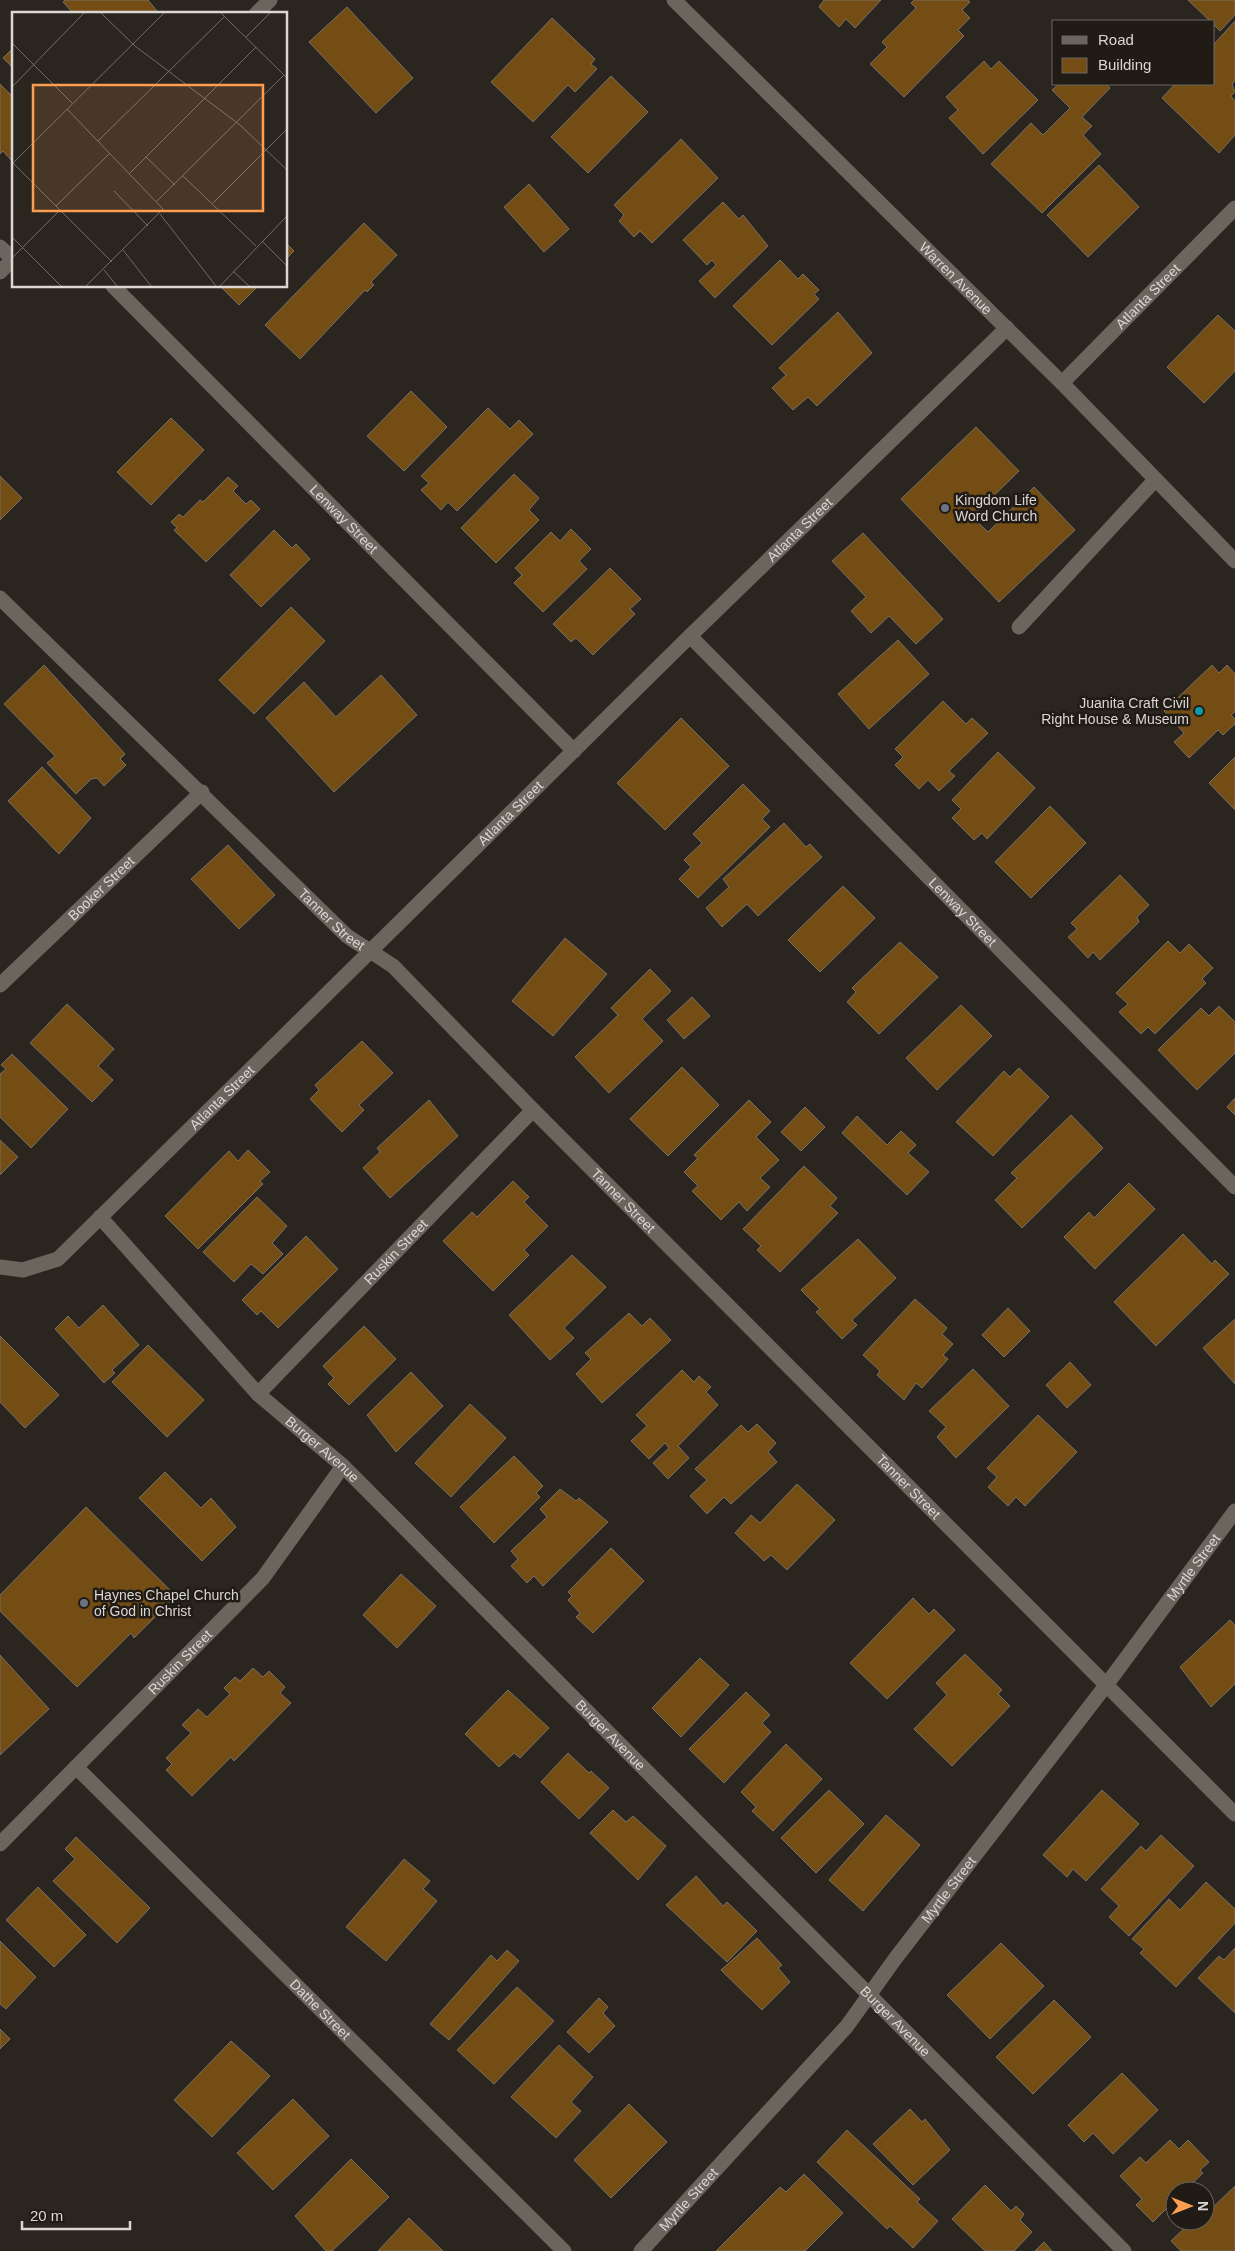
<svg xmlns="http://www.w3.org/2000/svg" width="1235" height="2251" font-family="Arial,sans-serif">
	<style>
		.building { fill: #744d15; stroke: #767069 }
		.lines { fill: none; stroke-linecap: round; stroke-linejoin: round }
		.minor { stroke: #6b655e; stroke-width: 15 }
		.worship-dot { fill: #6b7280; stroke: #211b16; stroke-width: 2 }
		.culture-dot { fill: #0f9aa8; stroke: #211b16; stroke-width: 2 }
		.labels { text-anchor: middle; stroke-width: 5; stroke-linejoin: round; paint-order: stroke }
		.street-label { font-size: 14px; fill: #dbd7d4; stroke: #211b16 }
		.poi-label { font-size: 14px; fill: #dbd7d4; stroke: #211b16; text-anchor: start }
		.inset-road { fill: none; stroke: #716c67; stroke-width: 1 }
		.view { fill: #fb9e51; fill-opacity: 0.15; stroke: #fb9e51; stroke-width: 2.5 }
		.inset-edge { fill: none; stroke: #dbd7d4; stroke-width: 2.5 }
	</style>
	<rect width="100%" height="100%" fill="#2a251f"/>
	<path class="building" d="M65,0h83l9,11 -3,3h-80l-11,-12z
		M824,0h57l-26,28 -9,-9 -7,8 -20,-20z
		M914,0h54l2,2 -8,8 8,8 -12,12 6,6 -60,61 -34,-33 17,-17 -5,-5 34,-34 -5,-5z
		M1188,0h47v15l-15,16 -6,-6v-4h-4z
		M347,7l66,71 -37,35 -67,-71z
		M552,18l43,41 -4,5 6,5 -22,23 -7,-7 -35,37 -42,-40z
		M1235,21v60l-3,3 3,8 -4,4 4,5v34l-16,18 -57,-55 13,-14h39v-40z
		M14,47v22l-11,-11z
		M984,61l7,8 8,-8 39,39 -55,54 -34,-36 9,-8 -12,-13z
		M611,76l37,36 -60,61 -37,-36z
		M0,84l14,14v59l-3,3 -8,-9 -3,3z
		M1059,84h47l4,4 -28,29 10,9 -9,9 18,19 -59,59 -51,-49 40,-41 12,12 27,-27 -18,-18z
		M681,139l37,39 -66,65 -12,-12 -6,6 -15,-16 5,-6 -10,-10z
		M1099,165l40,42 -51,50 -41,-42z
		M529,184l40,45 -25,23 -40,-45z
		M723,202l16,17 4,-4 25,31 -53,52 -16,-17 17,-16 -4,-5 -5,5 -24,-25z
		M364,223l33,32 -26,27 3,3 -7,7 -2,-2 -65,69 -35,-34z
		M286,243l8,8 -8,8z
		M780,260l18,19 5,-5 16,16 -5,4 5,5 -47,46 -39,-39z
		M220,286h38l-19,19z
		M838,312l34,41 -55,53 -9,-9 -15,13 -21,-22 14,-13 -7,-7z
		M1218,315l17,16v40l-31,32 -37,-36z
		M411,391l36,36 -43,44 -37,-35z
		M488,408l22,21 9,-9 14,14 -76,77 -9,-9 -7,8 -20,-20 8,-7 -8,-7z
		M171,418l33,32 -53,55 -34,-33z
		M976,427l43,44 -47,46 16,15 46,-45 41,43 -76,72 -98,-103z
		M514,474l25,24 -10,12 10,10 -43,43 -35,-35z
		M0,476l22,22 -22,22z
		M228,477l10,9 -5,5 13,13 5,-4 9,9 -54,53 -32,-32 3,-2 -6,-6 8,-8 4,3 17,-17 3,2z
		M571,529l20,20 -12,12 8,8 -44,43 -29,-29 8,-8 -7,-7 36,-36 9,9z
		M274,530l18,18 4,-4 14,15 -49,48 -31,-32z
		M863,533l80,86 -27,25 -27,-28 -18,17 -20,-22 15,-14 -34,-36z
		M610,568l31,31 -11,10 5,5 -42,41 -17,-17 -5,4 -18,-18z
		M291,607l34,34 -71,73 -35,-34z
		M898,640l31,34 -60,55 -31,-35z
		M44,665l81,89 -5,5 6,6 -22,21 -7,-8 -6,1 -15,15 -29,-31 8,-7 -51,-52z
		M1212,665l7,8 8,-8 8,9v38l-4,3 4,4v5l-12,11 -5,-5 -29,28 -15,-16 10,-9 -20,-22z
		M381,675l36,40 -83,77 -68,-74 38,-36 32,35z
		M943,701l23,23 6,-6 16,15 -39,38 6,5 -16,15 -11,-11 -9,9 -24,-24 8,-8 -8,-8z
		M681,718l48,48 -64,64 -48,-47z
		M998,752l37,36 -48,51 -5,-6 -8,7 -22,-22 9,-9 -9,-9z
		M1235,757v53l-26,-27z
		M42,767l49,51 -32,36 -51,-53z
		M743,784l27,27 -8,8 8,8 -72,71 -19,-19 12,-12 -7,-7 18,-17 -9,-9z
		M1050,806l36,37 -55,55 -36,-36z
		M784,823l22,24 4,-3 12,13 -64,59 -11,-12 -25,23 -16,-19 23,-21 -6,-8z
		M228,845l47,50 -36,34 -48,-50z
		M1120,875l29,30 -12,12 2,5 -39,38 -7,-8 -5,6 -20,-21 9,-8 -6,-6z
		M843,886l32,32 -55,54 -32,-32z
		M565,938l42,36 -54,62 -41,-35z
		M1168,941l12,12 9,-9 24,24 -11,11 4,4 -51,51 -7,-7 -7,7 -22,-22 9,-8 -12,-11z
		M900,942l38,35 -59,57 -32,-32 9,-10 -4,-4z
		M650,969l21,22 -29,28 21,22 -54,52 -34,-36 43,-42 -7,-7z
		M692,997l18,19 -26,23 -17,-19z
		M67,1004l47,45 -16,17 15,14 -21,22 -62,-59z
		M961,1005l31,31 -55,54 -31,-32z
		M1219,1006l16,16v31l-38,37 -39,-40 43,-42 8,8z
		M362,1041l31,32 -34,32 5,5 -22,22 -32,-33 9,-9 -4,-5z
		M12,1054l56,55 -37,39 -31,-31v-43l6,-5 -5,-4z
		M682,1067l37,38 -51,51 -38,-37z
		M1019,1068l30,29 -56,59 -37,-34 48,-51 6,6z
		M1235,1098v17l-8,-8z
		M429,1100l29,36 -68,62 -27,-30 17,-16 -3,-4z
		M749,1100l22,22 -15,15 23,23 -19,18 10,9 -23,24 -8,-9 -18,18 -29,-29 6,-5 -14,-14 14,-14 -4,-3z
		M805,1107l20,20 -24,24 -20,-19z
		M1071,1115l32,33 -81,80 -27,-28 22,-22 -6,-5z
		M857,1116l30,29 14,-14 15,14 -8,8 21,19 -22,23 -65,-62z
		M0,1140l18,17 -18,18z
		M248,1150l22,22 -10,9 3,3 -65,65 -33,-33 64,-65 9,10z
		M804,1166l33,32 -7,8 8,7 -58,59 -23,-22 4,-4 -18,-17z
		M513,1181l16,16 -5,5 24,24 -24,24 5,5 -36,36 -50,-50 29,-29 5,5z
		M1129,1183l26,26 -60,60 -31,-32 25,-25 5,6z
		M257,1197l30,29 -15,17 11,11 -20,20 -12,-10 -17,18 -31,-30z
		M1183,1234l29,30 3,-4 14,14 -73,72 -42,-44z
		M306,1236l32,33 -60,59 -17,-17 -4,4 -15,-15z
		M858,1239l38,39 -44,42 5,5 -15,14 -26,-27 4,-3 -19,-19z
		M572,1255l34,32 -42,41 10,10 -24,22 -41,-45z
		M915,1299l32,29 -5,6 11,10 -10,11 5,4 -26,29 -6,-5 -12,17 -27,-25 3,-4 -17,-16z
		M103,1305l36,40 -27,25 3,3 -11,10 -49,-54 13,-13 11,12z
		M1008,1308l22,23 -26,26 -22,-22z
		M629,1313l13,13 8,-8 21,22 -69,63 -26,-29 15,-15 -6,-6z
		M1235,1319v65l-32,-36z
		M364,1326l32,33 -47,46 -21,-21 6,-6 -11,-12z
		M0,1336l59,59 -34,33 -25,-26z
		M148,1345l56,55 -37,37 -55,-55z
		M1070,1362l21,23 -24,23 -21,-23z
		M973,1369l36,37 -53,52 -19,-21 9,-10 -17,-16z
		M682,1370l12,12 5,-6 12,11 -5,5 12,13 -40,41 11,12 -21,21 -15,-16 16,-15 -4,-5 -16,16 -18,-18 16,-15 -11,-11z
		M411,1372l32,34 -47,46 -29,-37z
		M470,1404l36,34 -55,59 -36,-34z
		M1038,1415l39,37 -52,54 -9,-9 -8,9 -20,-19 9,-10 -10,-9z
		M757,1424l19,19 -8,9 9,10 -46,42 -7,-7 -17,17 -17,-18 17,-16 -12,-11 46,-44 7,7z
		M514,1456l29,30 -7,7 4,4 -46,46 -34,-36z
		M165,1472l36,36 10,-10 25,29 -34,34 -63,-63z
		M797,1484l38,36 -48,50 -16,-15 -7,6 -29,-28 16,-18 9,8z
		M560,1489l16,12 3,-3 29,24 -65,64 -9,-10 -7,7 -16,-17 7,-7 -7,-8 36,-34 -7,-8z
		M86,1507l90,89 -42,42 -3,-5 -54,54 -77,-76v-16z
		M611,1548l33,33 -51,52 -17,-16 4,-4 -12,-13 4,-4 -4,-4z
		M401,1574l35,32 -39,42 -34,-33z
		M913,1598l16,16 5,-5 21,21 -68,69 -37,-36z
		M1230,1620l5,5v59l-24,23 -31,-40z
		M965,1654l37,36 -4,4 12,12 -58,60 -38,-37 33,-34 -11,-12z
		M0,1655l49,54 -49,46z
		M700,1658l29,27 -48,52 -29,-29z
		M253,1668l10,9 6,-6 16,16 -5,6 11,10 -57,58 -3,-4 -39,39 -26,-26 6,-6 -6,-6 25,-25 -9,-8 16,-16 9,8 23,-23 -6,-6 11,-11 5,4z
		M508,1690l41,38 -29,30 -6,-5 -15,14 -34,-33z
		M746,1692l24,23 -8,8 9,9 -47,51 -35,-34z
		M786,1744l36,35 -49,52 -21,-20 4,-4 -15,-15z
		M568,1753l21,20 2,-2 18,17 -30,31 -38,-37z
		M829,1790l35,34 -48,49 -35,-35z
		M1102,1790l37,34 -53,57 -13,-12 -6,8 -24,-22z
		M613,1810l13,12 7,-6 33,30 -28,34 -48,-47z
		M886,1815l34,30 -57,66 -34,-31z
		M1161,1835l33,31 -65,70 -20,-19 10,-11 -18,-17 40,-43 5,5z
		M76,1837l74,71 -33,35 -64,-62 22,-22 -10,-10z
		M404,1859l26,22 -7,8 14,12 -51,60 -40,-34z
		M696,1876l27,30 4,-4 30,29 -30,31 -61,-57z
		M1206,1882l29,27v14l-59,64 -36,-34 4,-4 -12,-10 37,-40 11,11z
		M38,1887l48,48 -32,32 -48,-47z
		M757,1938l25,27 -4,3 12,14 -28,28 -41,-40z
		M0,1941l36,36 -30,32 -6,-5z
		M1001,1943l43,43 -54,53 -43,-44z
		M1235,1948v65l-37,-35 21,-22 5,4z
		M507,1950l12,11 -70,79 -19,-16 61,-69 6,6z
		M517,1987l37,34 -60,63 -37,-34z
		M599,1998l9,9 -5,6 12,13 -26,27 -22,-21z
		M1054,2000l37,37 -58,57 -37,-37z
		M0,2029l10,10 -10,10z
		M231,2041l39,35 -58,61 -38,-37z
		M559,2045l34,32 -22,25 10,9 -25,27 -45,-41z
		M1122,2073l36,37 -45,44 -20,-21 -9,9 -16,-17z
		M293,2099l36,37 -56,54 -36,-37z
		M629,2104l38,38 -56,56 -37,-38z
		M910,2109l12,13 3,-3 25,31 -37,35 -40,-41z
		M847,2130l73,69 -3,3 21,19 -25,27 -23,-22 -3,3 -70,-67z
		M1170,2140l9,9 9,-9 21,22 -9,8 3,3 -19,18h-9v9l-22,22 -17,-17 6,-6 -22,-23 20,-19 6,6z
		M351,2159l38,38 -57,54h-6l-31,-35z
		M804,2174l39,39 -38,38h-89l64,-64 6,5z
		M985,2185l26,26 5,-5 8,8 -4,6 12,12 -18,19h-29l-33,-32z
		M1235,2186v65h-54l-10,-10 18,-17 3,3 7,-6h6v-6z
		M409,2218l34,33h-65z
		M1044,2242l8,9h-17z"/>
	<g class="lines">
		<g class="minor">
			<path id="s1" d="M674,0l388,383 173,178"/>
			<path d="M256,14l14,-14"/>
			<path d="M0,247l13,12"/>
			<path d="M0,272l14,-14"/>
			<path id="s2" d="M113,286l461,465"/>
			<path id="s3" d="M1062,383l173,-175"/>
			<path id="s4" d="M0,598l347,338 46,30 140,144 702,704"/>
			<path d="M1019,627l136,-147"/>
			<path id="s5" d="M690,636l545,551"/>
			<path id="s6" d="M0,985l202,-193"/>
			<path id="s7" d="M100,1217l158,177 85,72 781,785"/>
			<path id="s8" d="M0,1267l23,3 35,-11 632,-623 317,-308"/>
			<path id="s9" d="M258,1394l275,-284"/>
			<path id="s10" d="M76,1767l488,484"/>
			<path id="s11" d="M0,1844l263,-266 80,-112"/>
			<path id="s12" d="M641,2251l206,-225 48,-67 212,-275 128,-173"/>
		</g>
	</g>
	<g class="worship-dot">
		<circle cx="945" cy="508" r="5"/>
		<circle cx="84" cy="1603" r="5"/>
	</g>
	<circle class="culture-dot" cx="1199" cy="711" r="5"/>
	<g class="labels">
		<g class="street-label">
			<text dy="5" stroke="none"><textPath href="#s1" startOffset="396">Warren Avenue</textPath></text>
			<text dy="5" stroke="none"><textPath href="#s3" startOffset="122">Atlanta Street</textPath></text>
			<text dy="5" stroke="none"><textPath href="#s2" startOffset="328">Lenway Street</textPath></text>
			<text dy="5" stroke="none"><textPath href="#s8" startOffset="1100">Atlanta Street</textPath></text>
			<text dy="5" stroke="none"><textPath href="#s8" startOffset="695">Atlanta Street</textPath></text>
			<text dy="5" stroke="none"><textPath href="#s6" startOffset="140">Booker Street</textPath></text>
			<text dy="5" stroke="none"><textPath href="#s5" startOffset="388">Lenway Street</textPath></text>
			<text dy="5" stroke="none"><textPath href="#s4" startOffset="462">Tanner Street</textPath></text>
			<text dy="5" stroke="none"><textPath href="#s8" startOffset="290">Atlanta Street</textPath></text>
			<text dy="5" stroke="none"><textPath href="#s4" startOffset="868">Tanner Street</textPath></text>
			<text dy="5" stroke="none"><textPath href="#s9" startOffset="198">Ruskin Street</textPath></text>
			<text dy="5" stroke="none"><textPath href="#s7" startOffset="322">Burger Avenue</textPath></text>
			<text dy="5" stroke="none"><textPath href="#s4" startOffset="1272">Tanner Street</textPath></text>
			<text dy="5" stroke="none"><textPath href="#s12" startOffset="880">Myrtle Street</textPath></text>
			<text dy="5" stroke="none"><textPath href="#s11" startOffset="256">Ruskin Street</textPath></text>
			<text dy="5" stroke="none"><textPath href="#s7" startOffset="728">Burger Avenue</textPath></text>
			<text dy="5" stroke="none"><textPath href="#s12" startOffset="475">Myrtle Street</textPath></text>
			<text dy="5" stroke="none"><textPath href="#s10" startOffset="344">Dathe Street</textPath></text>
			<text dy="5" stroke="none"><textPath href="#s7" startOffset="1132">Burger Avenue</textPath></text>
			<text dy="5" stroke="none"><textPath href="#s12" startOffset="70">Myrtle Street</textPath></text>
		</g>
		<g class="poi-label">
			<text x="955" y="505">Kingdom Life<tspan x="955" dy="16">Word Church</tspan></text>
			<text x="1189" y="708" text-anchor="end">Juanita Craft Civil<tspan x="1189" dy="16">Right House &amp; Museum</tspan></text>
			<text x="94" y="1600">Haynes Chapel Church<tspan x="94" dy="16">of God in Christ</tspan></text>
		</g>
	</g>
	<g transform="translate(12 12)">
		<rect width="275" height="275" fill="#2a251f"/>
		<path class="inset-road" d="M89,1l34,33 105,79 47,45M209,1l66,65M234,25l24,-24M0,31l60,60M0,75l72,-74M55,97l96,100 -77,77M86,129l127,-125M134,145l29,28M0,150l100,100M0,152l152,-151M118,161l126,-126M171,164l73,70M102,179l34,35M145,189l127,-126M201,191l74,-74M44,194l54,-53M148,202l56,72M0,225l49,49M250,229l25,25M111,238l28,36M0,246l48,-48M92,258l13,16M221,259l16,15M208,274l67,-70"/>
		<path class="view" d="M21,73h230v126h-230z"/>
		<rect width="275" height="275" class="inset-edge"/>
	</g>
	<rect x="1052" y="20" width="162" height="65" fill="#211b16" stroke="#6b6662"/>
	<rect x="1062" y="36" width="25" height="8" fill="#6b655e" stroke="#6b6662"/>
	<text x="1098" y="45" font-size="15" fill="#dbd7d4">Road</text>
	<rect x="1062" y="58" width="25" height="15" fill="#744d15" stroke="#6b6662"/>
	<text x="1098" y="70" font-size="15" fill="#dbd7d4">Building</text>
	<g transform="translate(1190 2206) rotate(90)"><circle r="24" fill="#211b16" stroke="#6b6662"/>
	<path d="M0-4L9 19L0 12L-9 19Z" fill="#fb9e51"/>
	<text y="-8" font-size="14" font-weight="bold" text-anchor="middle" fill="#dbd7d4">N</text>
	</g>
	<path d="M22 2221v8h108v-8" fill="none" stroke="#dbd7d4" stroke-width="2.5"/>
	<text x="30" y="2221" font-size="15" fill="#dbd7d4" stroke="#211b16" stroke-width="4" paint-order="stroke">20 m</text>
</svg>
